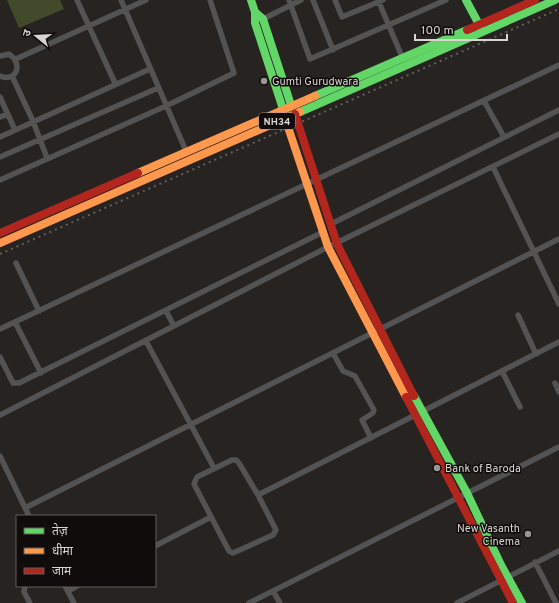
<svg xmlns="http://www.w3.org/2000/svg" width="559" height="603" font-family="Overpass,'Noto Sans Devanagari',sans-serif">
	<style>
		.green { fill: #434a2b }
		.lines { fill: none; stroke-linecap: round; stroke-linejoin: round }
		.street { stroke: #535354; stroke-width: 5.5 }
		.fast { stroke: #63d668; stroke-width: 8 }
		.slow { stroke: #ff974d; stroke-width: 8 }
		.jam { stroke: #b3261e; stroke-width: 8 }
		.rail { stroke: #615f5f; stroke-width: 2; stroke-dasharray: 2 4; stroke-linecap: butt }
		.poi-dot { fill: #9b9694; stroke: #0f0c0b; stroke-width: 1.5 }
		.labels { text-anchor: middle; stroke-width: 3; stroke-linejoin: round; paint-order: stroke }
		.shield { fill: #0f0c0b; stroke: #9c9896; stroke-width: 1 }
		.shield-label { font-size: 10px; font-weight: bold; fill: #d9d4d2 }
		.poi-label { font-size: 11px; fill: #d9d4d2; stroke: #0f0c0b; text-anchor: start }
	</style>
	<rect width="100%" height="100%" fill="#272321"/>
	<path class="green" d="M7,0h53l4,9 -45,19z"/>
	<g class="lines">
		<path class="street" d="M77,0l38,83
			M121,0l65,151
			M289,0l21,59 136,-59
			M313,0l20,50
			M335,0l7,17 41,-17
			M378,0l25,59
			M261,20l40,-20
			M0,56l9,-2c15,10 7,29 -9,22
			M16,59l130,-59
			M12,76l21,45 14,37
			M0,97l15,33
			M484,101l20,36
			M0,117l8,-3
			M0,137l150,-68
			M0,157l158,-69
			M493,167l66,137
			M0,180l166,-74 68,-33 -24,-73
			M331,224l228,-114
			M16,263l23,48
			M166,311l8,15
			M518,315l18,39
			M15,322l26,51
			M0,329l559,-264
			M146,341l68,127
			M333,353l10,18 12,5 19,34 -1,3 -11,7 9,18
			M0,357l13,26h6l304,-151
			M502,371l18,36
			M555,383l4,9
			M0,415l328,-168 231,-113
			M0,456l29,60
			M232,460h4l3,3 19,32 18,35 -3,5 -40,18 -4,-2 -35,-67 3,-7z
			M258,495l301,-153
			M25,508l534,-269
			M155,546l56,-29
			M535,562l21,41
			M25,586l-1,6 6,11
			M65,586l9,17
			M68,591l9,-5
			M273,591l7,12
			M249,603l310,-156
			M457,603l102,-52"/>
		<path class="fast" d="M251,0l4,12v11l28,86
			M466,0l16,30
			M255,12l8,7 28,86
			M315,96l152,-66
			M300,112l255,-112
			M414,396l53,97 34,72 21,38"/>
		<path class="slow" d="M285,118l43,129 78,150
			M138,173l177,-77
			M0,243l300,-131"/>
		<path class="jam" d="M467,30l68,-30
			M295,114l42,130 77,152
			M0,233l138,-60
			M406,397l107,206"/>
		<path class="rail" d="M0,254l559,-245"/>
	</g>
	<g class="poi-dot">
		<circle cx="264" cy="81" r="4"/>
		<circle cx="437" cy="468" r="4"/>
		<circle cx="528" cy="534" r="4"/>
	</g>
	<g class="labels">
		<rect class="shield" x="259" y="113" width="36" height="16" rx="3"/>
		<g class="shield-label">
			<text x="277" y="125">NH34</text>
		</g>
		<g class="poi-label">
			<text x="272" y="85">Gumti Gurudwara</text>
			<text x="445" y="472">Bank of Baroda</text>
			<text x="520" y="532" text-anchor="end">New Vasanth<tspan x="520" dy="13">Cinema</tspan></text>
		</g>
	</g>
	<rect x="16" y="515" width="140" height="72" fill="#0f0c0b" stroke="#605c5b"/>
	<rect x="24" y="528" width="20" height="6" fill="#63d668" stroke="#605c5b"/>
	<text x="52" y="535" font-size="12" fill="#d9d4d2">तेज़</text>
	<rect x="24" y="548" width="20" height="6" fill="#ff974d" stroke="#605c5b"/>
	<text x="52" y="555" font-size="12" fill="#d9d4d2">धीमा</text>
	<rect x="24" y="568" width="20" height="6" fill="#b3261e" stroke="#605c5b"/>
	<text x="52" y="575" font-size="12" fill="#d9d4d2">जाम</text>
	<g transform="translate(36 36) rotate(288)" stroke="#0f0c0b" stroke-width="3" paint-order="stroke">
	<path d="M0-3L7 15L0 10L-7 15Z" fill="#d9d4d2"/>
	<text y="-6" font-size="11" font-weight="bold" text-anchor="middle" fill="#d9d4d2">उ</text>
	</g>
	<path d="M415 34v6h92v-6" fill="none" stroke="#d9d4d2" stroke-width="2"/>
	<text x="421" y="34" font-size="12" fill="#d9d4d2" stroke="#0f0c0b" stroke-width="3" paint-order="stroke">100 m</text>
</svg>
